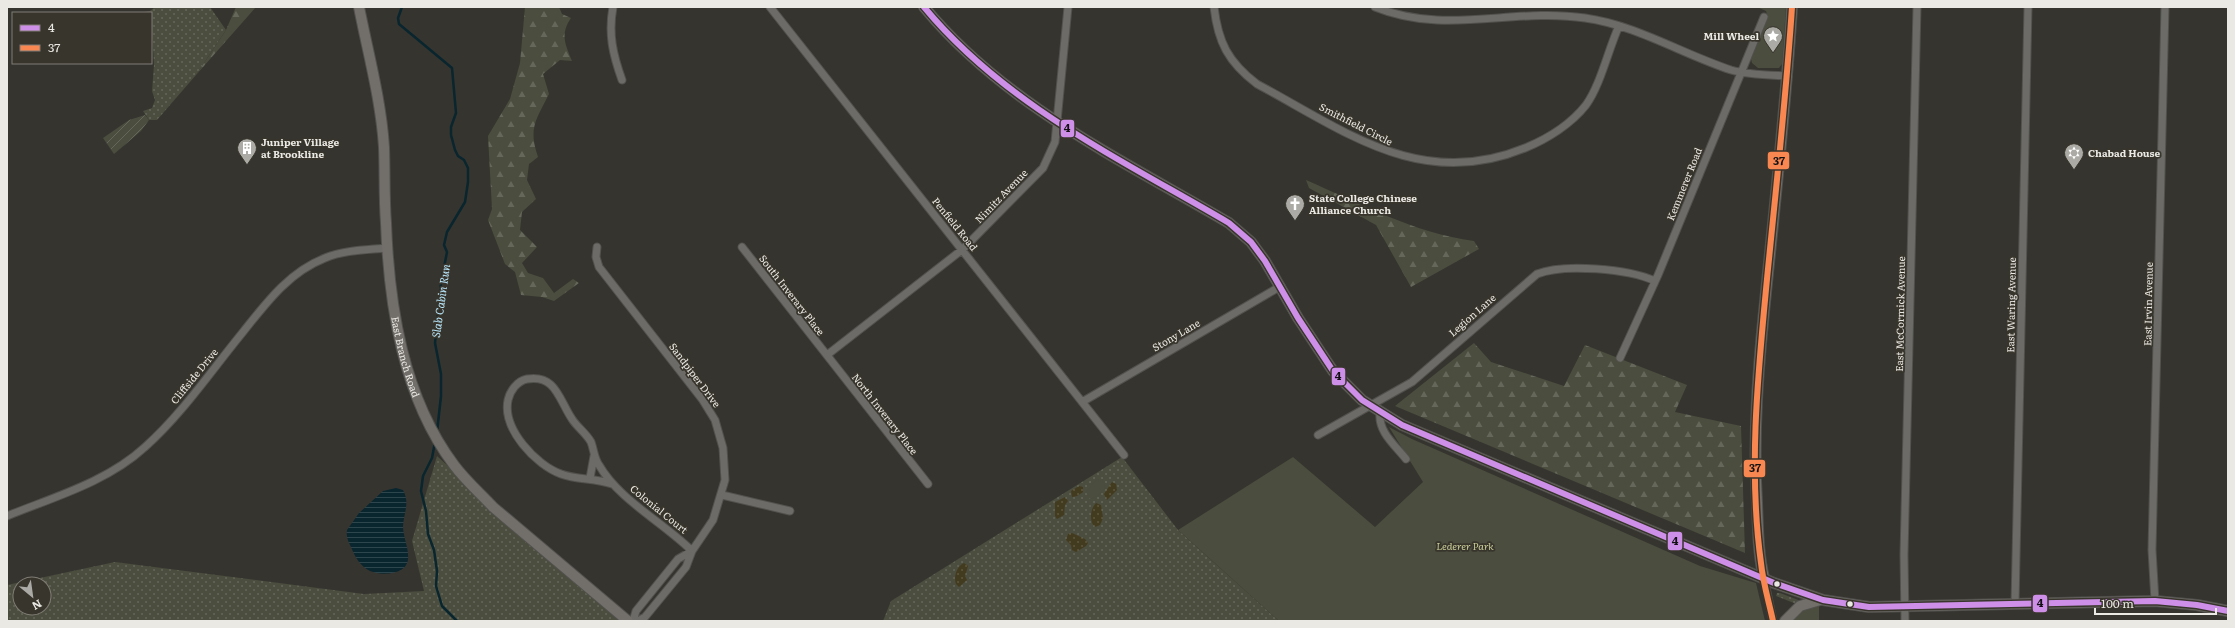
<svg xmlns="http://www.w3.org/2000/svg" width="2235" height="628" font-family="Literata,serif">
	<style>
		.grass { fill: url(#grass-dots); fill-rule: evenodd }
		.forest { fill: url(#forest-firs) }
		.sand { fill: url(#sand-dots) }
		.park { fill: #4b4d3e }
		.garden { fill: url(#garden-furrows) }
		.water { fill: url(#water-rules) }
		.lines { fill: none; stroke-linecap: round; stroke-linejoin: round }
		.stream { stroke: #09252e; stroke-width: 2.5 }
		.street-casing { stroke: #52514d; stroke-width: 9 }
		.secondary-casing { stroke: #52514d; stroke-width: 12 }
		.street { stroke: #6c6b67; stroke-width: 7 }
		.secondary { stroke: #726f6b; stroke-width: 10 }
		.bus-1-casing { stroke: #38352c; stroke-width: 9 }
		.bus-2-casing { stroke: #38352c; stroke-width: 9 }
		.bus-1 { stroke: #ce8fe9; stroke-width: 6 }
		.bus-2 { stroke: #f88751; stroke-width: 6 }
		.bus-dot { fill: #ebe9e4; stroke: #38352c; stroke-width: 1.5 }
		.labels { text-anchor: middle; stroke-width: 3.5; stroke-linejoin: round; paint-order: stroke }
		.poi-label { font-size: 10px; font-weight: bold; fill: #ebe9e4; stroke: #38352c; text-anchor: start }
		.street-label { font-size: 10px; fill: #ebe9e4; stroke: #38352c }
		.park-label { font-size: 10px; font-style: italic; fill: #c8cd98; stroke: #38352c }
		.water-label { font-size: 11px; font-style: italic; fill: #b7e5fb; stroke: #38352c }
		.line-badge { stroke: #38352c; stroke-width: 1.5 }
		.pale-badge-label { font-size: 11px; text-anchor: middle; font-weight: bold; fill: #111 }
	</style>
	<defs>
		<pattern id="grass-dots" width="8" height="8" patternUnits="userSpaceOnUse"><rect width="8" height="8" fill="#4b4d3e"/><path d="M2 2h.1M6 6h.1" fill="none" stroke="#65675a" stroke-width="1.8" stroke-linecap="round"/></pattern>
		<pattern id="forest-firs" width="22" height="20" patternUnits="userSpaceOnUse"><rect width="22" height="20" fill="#4b4d3e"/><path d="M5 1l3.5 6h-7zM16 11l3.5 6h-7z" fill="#65675a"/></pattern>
		<pattern id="sand-dots" width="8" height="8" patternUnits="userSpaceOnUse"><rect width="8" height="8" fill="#433b1f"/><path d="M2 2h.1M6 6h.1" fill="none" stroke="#5e573f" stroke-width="1.8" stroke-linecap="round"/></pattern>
		<pattern id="garden-furrows" width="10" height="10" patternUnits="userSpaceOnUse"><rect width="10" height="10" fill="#4b4d3e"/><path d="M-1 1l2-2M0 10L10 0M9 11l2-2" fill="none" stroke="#65675a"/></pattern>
		<pattern id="water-rules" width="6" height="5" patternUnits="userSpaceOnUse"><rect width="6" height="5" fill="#09252e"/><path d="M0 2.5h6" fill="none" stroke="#2d454c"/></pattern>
	</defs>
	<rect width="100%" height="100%" fill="#35342f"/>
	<path class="grass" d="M155,7h55l16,23 -30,45 -39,45h-8l-6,-9 9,-3 3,-8 -3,-9 2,-26 -3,-52h-11l10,-2z
		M437,456l56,51 135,114h-621v-36l108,-23 249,32 60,-3 -12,-50zM20,584h24v24h-24z
		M1122,457l56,73 101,91h-396l8,-20z
		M1777,593h3l21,8 -2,4 -23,-9z"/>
	<path class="forest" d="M236,7h20l-60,68 30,-45z
		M525,7h34l3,7 9,4c-11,16 -6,26 1,43l-12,-1 -17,14 6,20c-13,26 -21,34 -11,63l-9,7 -2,16 9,19 -14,13 -2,18 17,17 -15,16 6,10 15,5 11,15 19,-14 6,4 -25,18 -12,-4 -21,-2 -6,-23 -10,-8 -17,-44 4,-11 -4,-73 22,-37 10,-36z
		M1306,180c55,24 108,53 168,61l5,8 -68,38 -35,-62 -67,-37z
		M1474,343l17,19 73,24 21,-41 102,40 -12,27 66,14 4,127 -350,-147z"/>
	<path class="sand" d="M1112,482l4,2 1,6 -10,10 -3,-6z
		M1079,486l4,1v5l-6,4 -5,1 -1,-6z
		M1065,497l3,4 -3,4 -1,10 -7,4 -2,-3v-14z
		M1096,503l5,2 2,13 -3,7 -5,2c-6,-5 -5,-18 1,-24z
		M1072,533l13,6 3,4 -2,3 -10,6 -4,-2 -1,-5 -5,-5 2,-6z
		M964,563l4,3 -3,10 2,4 -8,7 -3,-3c-3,-7 1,-18 8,-21z"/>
	<path class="park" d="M1757,7h29l-4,57 -3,4h-21l-6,-5 -1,-4 17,-41 -2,-7z
		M1389,427l23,12 288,127 56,17 9,38h-486l-101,-91 115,-73 82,70 48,-45z
		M1097,479l7,4 1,6 -8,7 -7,3 -4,-7z
		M1810,606h9v15h-30l6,-8z"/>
	<path class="garden" d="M145,115l4,5 -8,11 -27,23 -11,-16 26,-18z"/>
	<path class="water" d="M396,488l7,2c7,13 1,22 0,36 0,11 6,22 5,33 -1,16 -27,17 -38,12 -10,-5 -15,-14 -19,-24 -3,-6 -5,-10 -4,-17l12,-17 24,-22z"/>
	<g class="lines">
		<path class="stream" d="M402,7l-4,11 1,6 53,44 4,45 -5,14v8l4,15 3,6 6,4 4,8v14l-3,20 -18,30 -3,13 3,7 -6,31 -6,60 6,31v22l-4,36
			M435,442l-3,16 -9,18 -2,15 5,20 2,23 6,16 3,21 -1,15 6,20 15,15"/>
		<defs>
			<path id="street" d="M613,7c-5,27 0,48 9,73
				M770,7l354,448
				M1214,7c4,35 14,55 43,77 88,47 164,107 268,64 22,-9 46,-24 61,-43 15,-21 22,-55 33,-79
				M1375,7c71,29 138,0 210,11 51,7 97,36 146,52 17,5 38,5 57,6
				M597,247l-1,10 3,10 103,132 13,21 8,28 2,32 -12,40 -21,31 -6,16 -41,50 -7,4
				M742,247l186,237
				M827,355l136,-106 80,-81 12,-26 13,-135
				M1620,358l38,-83 106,-258
				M1082,402l199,-116
				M1380,413c-2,19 15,32 26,46
				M1318,435l94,-53 125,-108c27,-11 92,-5 118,7
				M590,478l4,-22
				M612,484c-17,-6 -35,-4 -51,-10 -25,-9 -59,-45 -53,-74 2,-9 9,-19 19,-21 29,-5 32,21 45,40 5,8 14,14 19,23 3,8 3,16 8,23 20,35 64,57 93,86
				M722,495l68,16
				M7,516c47,-19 100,-34 138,-69 37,-33 66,-76 98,-115 23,-29 46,-60 82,-74 19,-8 42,-8 62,-10
				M1764,578l9,43
				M2155,601l-3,-51 13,-543
				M2015,604l13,-597
				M633,621l3,-10 42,-52 14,-8
				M1905,621l-1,-66 13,-548"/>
			<g id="secondary">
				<path id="s1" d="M359,7c9,46 22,93 25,140 1,26 0,51 2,76 3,83 17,174 68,242 11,15 26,28 39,42l135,114"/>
				<path d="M924,7c81,98 198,153 305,216l22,19 14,19 33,57 35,53 29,29 40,25 372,158 49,17 46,7 286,-6 42,4 31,6"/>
				<path d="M1764,578c-6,-24 -6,-50 -7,-75 -4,-67 1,-134 8,-201 10,-99 21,-197 27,-295"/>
				<path d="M1785,621l15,-15 20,-6"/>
			</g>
		</defs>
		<use href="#street" class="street-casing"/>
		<use href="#secondary" class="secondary-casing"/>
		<use href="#street" class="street"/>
		<use href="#secondary" class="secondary"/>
		<defs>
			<path id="bus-1" d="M924,7c81,98 198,153 305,216l22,19 14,19 33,57 35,53 29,29 40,25 372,158 49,17 46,7 286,-6 42,4 31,6"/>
			<path id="bus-2" d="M1773,621c-4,-19 -10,-38 -12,-58 -13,-94 -3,-190 6,-284 9,-91 19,-181 25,-272"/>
		</defs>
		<use href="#bus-1" class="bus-1-casing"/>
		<use href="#bus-2" class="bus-2-casing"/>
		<use href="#bus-1" class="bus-1"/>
		<use href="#bus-2" class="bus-2"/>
	</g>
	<defs>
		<symbol id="sight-pin" viewBox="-11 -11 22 30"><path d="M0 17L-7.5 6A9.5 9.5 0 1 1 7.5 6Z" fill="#abaaa5" stroke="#38352c"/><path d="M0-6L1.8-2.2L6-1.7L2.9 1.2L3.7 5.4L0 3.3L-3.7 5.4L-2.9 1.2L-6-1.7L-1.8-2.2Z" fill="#fff"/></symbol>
		<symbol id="building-pin" viewBox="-11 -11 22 30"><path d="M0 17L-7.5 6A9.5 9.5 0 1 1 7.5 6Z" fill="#abaaa5" stroke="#38352c"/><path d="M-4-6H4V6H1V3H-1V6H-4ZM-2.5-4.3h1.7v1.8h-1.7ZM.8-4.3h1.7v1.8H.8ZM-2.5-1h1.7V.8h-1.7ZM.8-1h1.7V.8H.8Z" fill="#fff"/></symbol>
		<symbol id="synagogue-pin" viewBox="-11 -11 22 30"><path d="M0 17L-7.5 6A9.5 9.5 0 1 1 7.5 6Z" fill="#abaaa5" stroke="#38352c"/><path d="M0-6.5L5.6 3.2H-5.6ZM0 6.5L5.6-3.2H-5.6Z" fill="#fff"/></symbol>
		<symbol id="church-pin" viewBox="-11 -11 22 30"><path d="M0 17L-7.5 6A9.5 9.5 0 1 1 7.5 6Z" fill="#abaaa5" stroke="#38352c"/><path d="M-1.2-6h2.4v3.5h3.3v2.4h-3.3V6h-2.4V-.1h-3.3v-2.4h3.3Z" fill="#fff"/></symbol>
	</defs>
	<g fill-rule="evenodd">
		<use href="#sight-pin" x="1762" y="25" width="22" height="30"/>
		<use href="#building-pin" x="236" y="137" width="22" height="30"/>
		<use href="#synagogue-pin" x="2063" y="142" width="22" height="30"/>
		<use href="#church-pin" x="1284" y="193" width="22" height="30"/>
	</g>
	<g class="bus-dot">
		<circle cx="1777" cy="584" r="3.5"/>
		<circle cx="1850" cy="604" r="3.5"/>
	</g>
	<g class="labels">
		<g class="poi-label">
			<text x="1759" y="40" text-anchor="end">Mill Wheel</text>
			<text x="261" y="146">Juniper Village<tspan x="261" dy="12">at Brookline</tspan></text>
			<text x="2088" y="157">Chabad House</text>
			<text x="1309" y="202">State College Chinese<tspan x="1309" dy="12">Alliance Church</tspan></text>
		</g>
		<g class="street-label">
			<text transform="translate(1356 124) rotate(27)" y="4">Smithfield Circle</text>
			<text transform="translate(1684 184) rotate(-68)" y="4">Kemmerer Road</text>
			<text transform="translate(1001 196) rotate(-46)" y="4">Nimitz Avenue</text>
			<text transform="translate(955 224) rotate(51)" y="4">Penfield Road</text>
			<text transform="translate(792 295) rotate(52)" y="4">South Inverary Place</text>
			<text transform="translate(2148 304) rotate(-89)" y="4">East Irvin Avenue</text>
			<text transform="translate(2011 305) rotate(-89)" y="4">East Waring Avenue</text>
			<text transform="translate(1900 314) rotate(-89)" y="4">East McCormick Avenue</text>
			<text transform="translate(1472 315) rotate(-41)" y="4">Legion Lane</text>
			<text transform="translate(1176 335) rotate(-30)" y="4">Stony Lane</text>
			<text dy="4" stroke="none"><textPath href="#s1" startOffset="354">East Branch Road</textPath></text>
			<text transform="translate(695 375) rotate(53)" y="4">Sandpiper Drive</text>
			<text transform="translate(194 376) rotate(-51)" y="4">Cliffside Drive</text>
			<text transform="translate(885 414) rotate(52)" y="4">North Inverary Place</text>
			<text transform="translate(659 509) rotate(39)" y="4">Colonial Court</text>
		</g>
		<g class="park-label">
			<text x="1465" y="550">Lederer Park</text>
		</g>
		<g class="water-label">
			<text transform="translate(441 301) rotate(-82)" y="4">Slab Cabin Run</text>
		</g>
	</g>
	<g class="line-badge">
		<rect x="1060" y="119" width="15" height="19" rx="4" fill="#ce8fe9"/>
		<rect x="1767" y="151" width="23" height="19" rx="4" fill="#f88751"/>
		<rect x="1331" y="367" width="15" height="19" rx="4" fill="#ce8fe9"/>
		<rect x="1743" y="459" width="23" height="19" rx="4" fill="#f88751"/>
		<rect x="1667" y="531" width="16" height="20" rx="4" fill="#ce8fe9"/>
		<rect x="2032" y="594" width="16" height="19" rx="4" fill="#ce8fe9"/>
	</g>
	<g class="pale-badge-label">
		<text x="1067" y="132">4</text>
		<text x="1779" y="165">37</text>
		<text x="1338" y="380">4</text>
		<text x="1755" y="472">37</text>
		<text x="1675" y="545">4</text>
		<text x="2040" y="607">4</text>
	</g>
	<rect width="2235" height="628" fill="none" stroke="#ebe9e4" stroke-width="16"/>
	<rect x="12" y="12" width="140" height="52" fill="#38352c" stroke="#807d76"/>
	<rect x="20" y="25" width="20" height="6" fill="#ce8fe9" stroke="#807d76"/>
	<text x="48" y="32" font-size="12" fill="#ebe9e4">4</text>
	<rect x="20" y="45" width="20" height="6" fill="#f88751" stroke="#807d76"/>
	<text x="48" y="52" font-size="12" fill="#ebe9e4">37</text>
	<g transform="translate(32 596) rotate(151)"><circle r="19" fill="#38352c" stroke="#807d76"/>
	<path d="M0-3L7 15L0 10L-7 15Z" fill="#abaaa5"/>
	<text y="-6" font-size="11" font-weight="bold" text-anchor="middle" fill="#ebe9e4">N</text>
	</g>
	<path d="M2095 608v6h121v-6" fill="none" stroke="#ebe9e4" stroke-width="2"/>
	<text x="2101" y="608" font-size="12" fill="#ebe9e4" stroke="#38352c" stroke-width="3" paint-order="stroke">100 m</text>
</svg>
